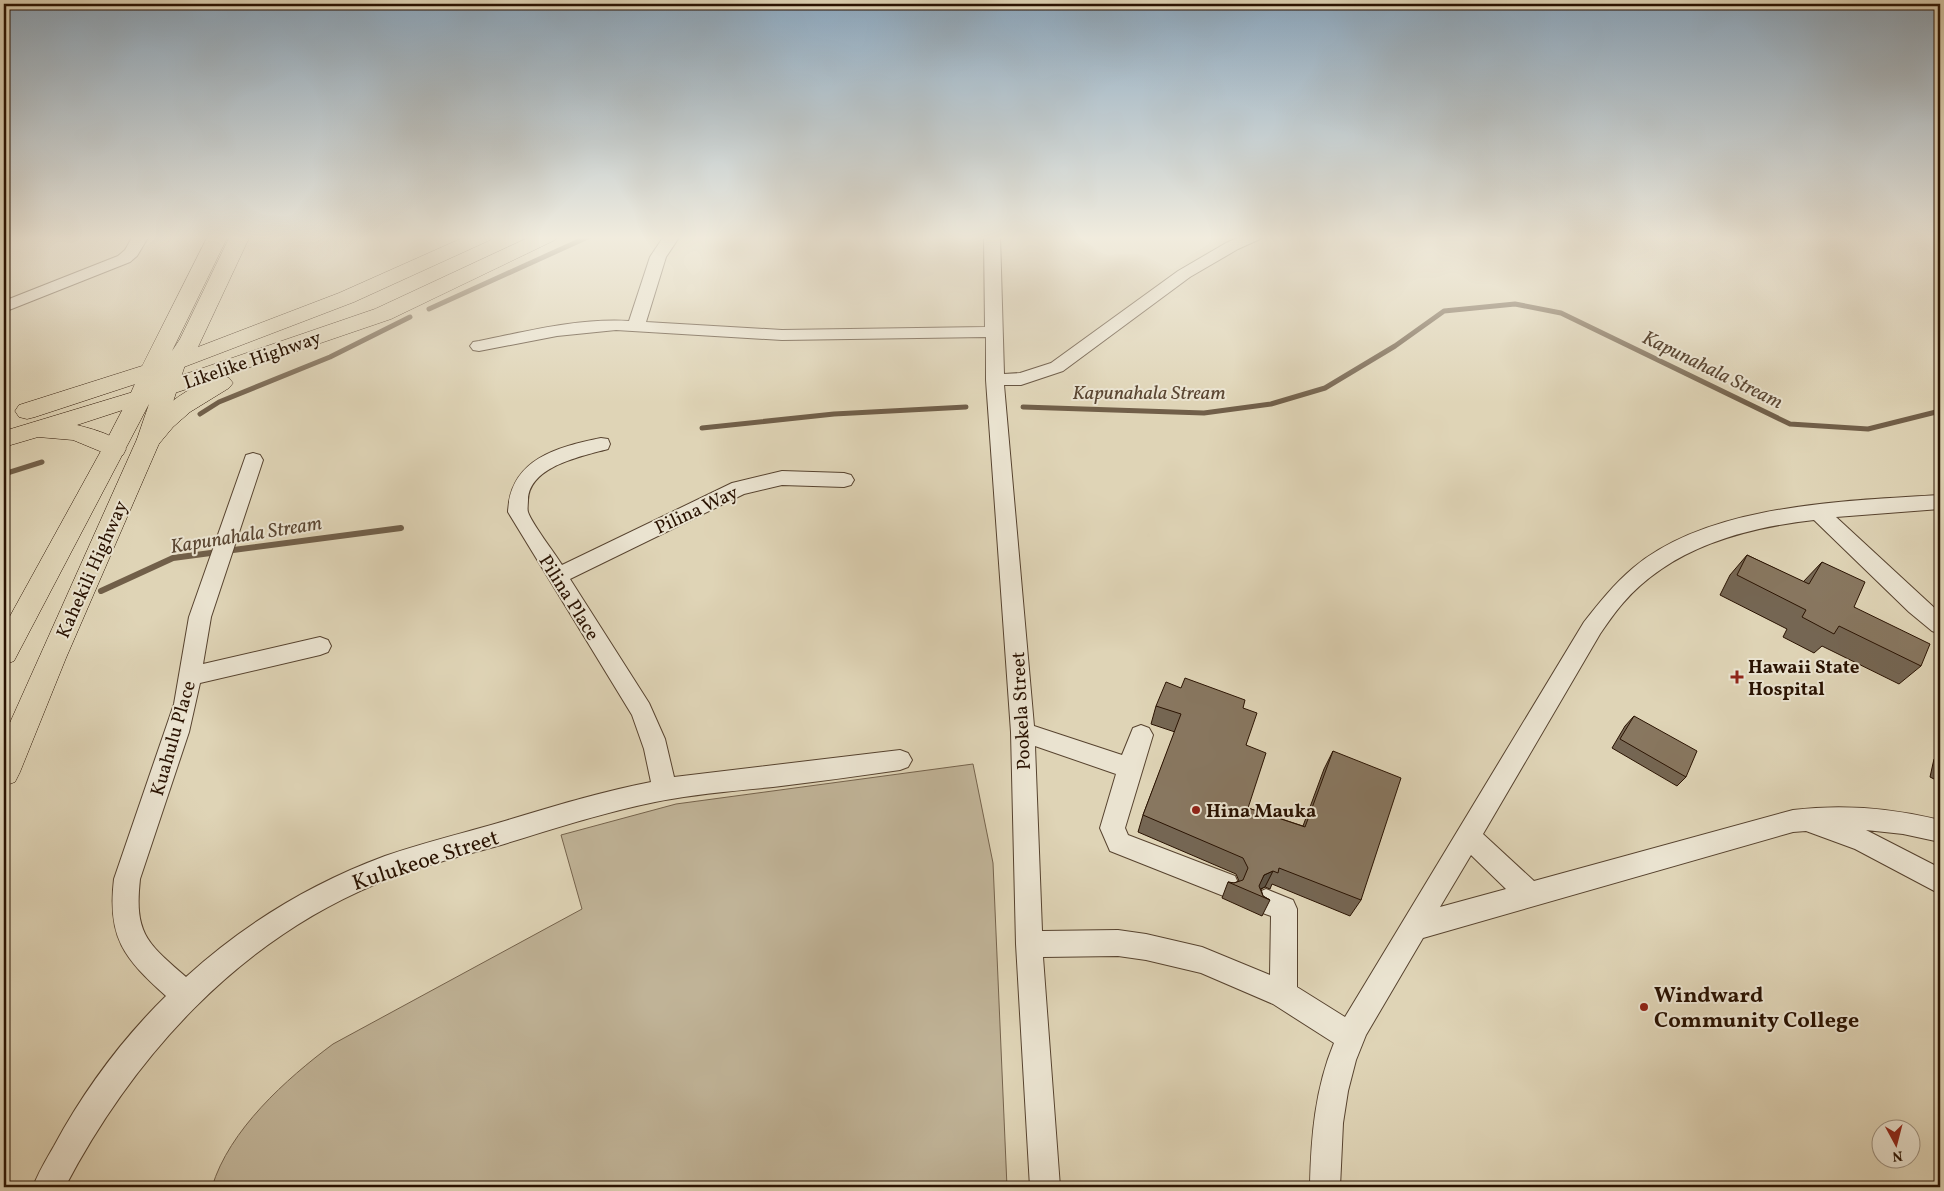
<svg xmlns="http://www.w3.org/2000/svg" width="1944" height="1191" font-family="Vollkorn,serif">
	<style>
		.green { fill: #c0b397; stroke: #75634c }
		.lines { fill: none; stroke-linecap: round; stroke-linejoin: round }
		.stream-far1 { stroke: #715f49; stroke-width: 5 }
		.stream { stroke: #715f49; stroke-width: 6 }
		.minor-casing { stroke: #57432f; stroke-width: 2 }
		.major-casing { stroke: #2a1302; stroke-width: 1 }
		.highway-casing { stroke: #2a1302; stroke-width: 1 }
		.minor { fill: #eae3d0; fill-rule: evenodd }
		.major { fill: #dfd4b6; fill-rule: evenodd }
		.highway { fill: #dfd4b6; fill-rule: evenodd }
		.wall { fill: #756653; stroke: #2a1302 }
		.shaded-wall { fill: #5f5343; stroke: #2a1302 }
		.building { fill: #887760; stroke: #2a1302 }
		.poi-dot { fill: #8f2418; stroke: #eae3d0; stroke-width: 2 }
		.labels { text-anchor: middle; stroke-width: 4; stroke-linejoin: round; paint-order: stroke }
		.street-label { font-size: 19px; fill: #2a1302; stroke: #eae3d0 }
		.poi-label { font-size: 19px; font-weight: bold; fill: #2a1302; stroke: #eae3d0; text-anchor: start }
		.water-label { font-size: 20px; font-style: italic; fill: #5a4632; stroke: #eae3d0 }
		.near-street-label { font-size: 22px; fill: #2a1302; stroke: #eae3d0 }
		.near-poi-label { font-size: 22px; font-weight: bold; fill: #2a1302; stroke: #eae3d0; text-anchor: start }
	</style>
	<rect width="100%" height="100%" fill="#dfd4b6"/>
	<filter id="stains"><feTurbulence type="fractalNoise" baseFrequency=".004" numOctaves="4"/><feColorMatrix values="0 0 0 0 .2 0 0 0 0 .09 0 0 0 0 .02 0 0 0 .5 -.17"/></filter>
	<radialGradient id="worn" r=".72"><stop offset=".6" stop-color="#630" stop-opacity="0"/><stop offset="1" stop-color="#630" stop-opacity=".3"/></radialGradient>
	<path class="green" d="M973,764l20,99 14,324h-795c17,-57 74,-108 121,-143l249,-135 -21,-74 115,-31z"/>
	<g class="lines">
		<path class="stream-far1" d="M429,309l161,-73
			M1023,407l181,6 67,-9 54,-16 70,-42 49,-35 71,-7 46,9 229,111 78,5 72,-18
			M200,414l19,-12 111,-45 80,-40
			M702,428l132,-14 132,-7
			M4,474l38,-12"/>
		<path class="stream" d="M101,591l72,-33 228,-30"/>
		<defs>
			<path id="minor" d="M133,236h16l-12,20 -7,6 -126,50v-11l114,-45 7,-6z
				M664,236h16l-14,21 -20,65 136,8 203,-3 -1,-91h16l4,138 16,-1 31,-10 127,-92 48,-28 16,-7h21l-3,3 -22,10 -48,28 -127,94 -42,14h-17l30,341 88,29 11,-27 8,-3 8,3 4,7 -28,93 3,7 107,41 4,9 -4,9 -9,3 -116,-46 -10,-23 16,-54 -81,-28 7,185 76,-1 28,4 56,13 68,28 1,-59 -14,-5 -4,-9 4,-9 9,-4 27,11 4,9v78l48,30 239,-395c15,-19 30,-38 49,-54 76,-64 211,-67 307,-73v14l-104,8 104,96v21l-8,-3 -23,-19 -95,-92c-71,8 -143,28 -191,83 -9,10 -16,21 -23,31l-117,200 51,47 259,-71c50,-6 98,-2 147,10v22l-37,-8 -37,-4 74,38v26l-85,-45 -49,-18 -13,1 -370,106 -57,97 -10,25 -8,31 -5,32 -3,64h-30c1,-50 5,-98 24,-144l-61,-39 -72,-31 -55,-13 -28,-4 -75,1 17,230h-30l-14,-243 -5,-212 -25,-352v-43l-204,3 -166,-10 -59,6 -78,15 -6,-1 -3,-4 3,-4 6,-1c49,-10 100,-23 150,-20l21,-64zM1471,855l35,34 -66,18z
				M601,438l7,1 2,5 -2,5c-25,7 -79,17 -80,51 0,4 -1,9 0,12 4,12 26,40 34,53l170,-82 50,-12 62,2 7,2 3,5 -3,5 -7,2 -62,-2 -38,9 -174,85 79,124 16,36 9,38 226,-27 8,3 4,7 -4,7 -8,3c-42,6 -85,12 -127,17 -39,4 -79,7 -118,15 -54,11 -108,29 -161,45 -40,11 -80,21 -118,37 -139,58 -242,172 -311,303h-32c5,-14 13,-27 21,-41 29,-54 68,-107 112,-150 -42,-38 -59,-58 -52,-117l60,-175 15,-87 57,-162 7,-2 7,2 3,5 -52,157 -8,47 117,-27 8,3 3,6 -3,6 -8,3 -120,28 -11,49 -49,147c-6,55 7,64 46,98 58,-53 126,-94 199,-121 37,-13 75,-22 113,-33 50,-15 101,-31 153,-41l-7,-33 -12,-34 -124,-203c2,-53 49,-65 93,-74z"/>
			<path id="major" d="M174,358l8,2 3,5 -24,74 -95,219 -46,114 -5,10 -11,4v-50l133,-297 12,-35 -135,257 -10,4v-38l98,-178 27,-52 14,-31 8,-2 8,2 2,3 5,-9z"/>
			<path id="highway" d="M208,236h20l-56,115 8,-12 50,-103h20l-52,111 141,-54 128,-57h26l-3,4 -136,62 -170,65 -2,3 -10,2 -137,45 -8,2 -8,-2 -4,-6 4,-6 123,-39z
				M532,236h26l-3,4 -164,79 -167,57 5,2 4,5 -4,5 -39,24 -17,15 -15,18 -9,2 -9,-2 -3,-6c14,-23 35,-40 59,-53l-119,39c15,4 41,10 49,24l-3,6 -9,2 -41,-17 -35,-3 -34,10v-16l129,-39 242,-83z"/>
		</defs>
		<use href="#minor" class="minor-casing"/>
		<use href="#major" class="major-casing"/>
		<use href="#highway" class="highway-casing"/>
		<use href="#minor" class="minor"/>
		<use href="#major" class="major"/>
		<use href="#highway" class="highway"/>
	</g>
	<path class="wall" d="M1747,555l56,27 19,-20 32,45 67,59 -22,18 -77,-38 -8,7 -31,-16 4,-8 -67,-34 10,-20z
		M1156,706l87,2 3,37 2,63 55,18 21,-57 9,-18 28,149 -11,16 -78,-32 -2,5 -5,-2 -4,2 2,7 7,4 -8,16 -40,-18 6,-16 6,1 5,-2 -3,-7 -98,-42 5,-17 32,-83 -24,-8z
		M1634,716l52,61 -9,9 -65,-38 13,-22z
		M1940,754v28l-10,-5 4,-18z"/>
	<path class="shaded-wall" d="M1273,871l-8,16 -9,4 8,-16z"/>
	<path class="building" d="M1747,555l62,29 13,-22 43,20 -11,25 76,37 -9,22 -82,-40 -5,8 -32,-17 4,-7 -69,-35z
		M1185,678l60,22 -2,8 14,5 -11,32 20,8 -18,55 57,19 28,-76 68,27 -40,122 -82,-32 -1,5 -5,-2 -9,4 -5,11 4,10 7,4 -42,-18 6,1 9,-3 5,-12 -5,-10 -100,-43 38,-101 -25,-8 10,-24 15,6z
		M1634,716l63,35 -11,26 -66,-38z"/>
	<linearGradient id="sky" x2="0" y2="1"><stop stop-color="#8ba6bc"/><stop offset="0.59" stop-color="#f1ecde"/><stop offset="1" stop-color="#f1ecde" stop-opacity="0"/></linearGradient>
	<rect width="1944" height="403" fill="url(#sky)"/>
	<g class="poi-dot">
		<path d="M1734.5 669.5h5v5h5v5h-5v5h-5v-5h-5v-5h5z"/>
		<circle cx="1196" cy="810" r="5"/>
		<circle cx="1644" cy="1007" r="5"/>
	</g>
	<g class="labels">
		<g class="street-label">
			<text transform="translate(252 359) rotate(-19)" y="7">Likelike Highway</text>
			<text transform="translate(696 509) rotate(-25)" y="7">Pilina Way</text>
			<text transform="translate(91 569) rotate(-66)" y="7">Kahekili Highway</text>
			<text transform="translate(570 597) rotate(58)" y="7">Pilina Place</text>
			<text transform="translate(1020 711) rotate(-93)" y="7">Pookela Street</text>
			<text transform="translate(172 738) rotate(-74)" y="7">Kuahulu Place</text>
		</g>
		<g class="poi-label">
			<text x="1748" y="673">Hawaii State<tspan x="1748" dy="22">Hospital</tspan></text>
			<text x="1206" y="817">Hina Mauka</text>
		</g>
		<g class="water-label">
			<text transform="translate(1713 369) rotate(26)" y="7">Kapunahala Stream</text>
			<text x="1149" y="399">Kapunahala Stream</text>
			<text transform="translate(246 534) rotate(-9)" y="7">Kapunahala Stream</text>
		</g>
		<g class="near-street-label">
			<text transform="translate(425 859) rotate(-18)" y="8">Kulukeoe Street</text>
		</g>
		<g class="near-poi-label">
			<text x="1654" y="1002">Windward<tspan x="1654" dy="25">Community College</tspan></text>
		</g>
	</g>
	<rect width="1944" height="1191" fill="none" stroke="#dfd4b6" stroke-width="20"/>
	<rect x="5" y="5" width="1934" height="1181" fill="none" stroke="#2a1302" stroke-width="2.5"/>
	<rect x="10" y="10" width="1924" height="1171" fill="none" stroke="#2a1302"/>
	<g transform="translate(1896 1144) rotate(173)"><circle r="24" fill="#eae3d0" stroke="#9d907e"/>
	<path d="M0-4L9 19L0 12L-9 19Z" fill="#8f2418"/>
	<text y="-8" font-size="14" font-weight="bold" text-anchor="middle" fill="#2a1302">N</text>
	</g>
	<rect width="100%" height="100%" filter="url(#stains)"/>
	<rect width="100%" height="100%" fill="url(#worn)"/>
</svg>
